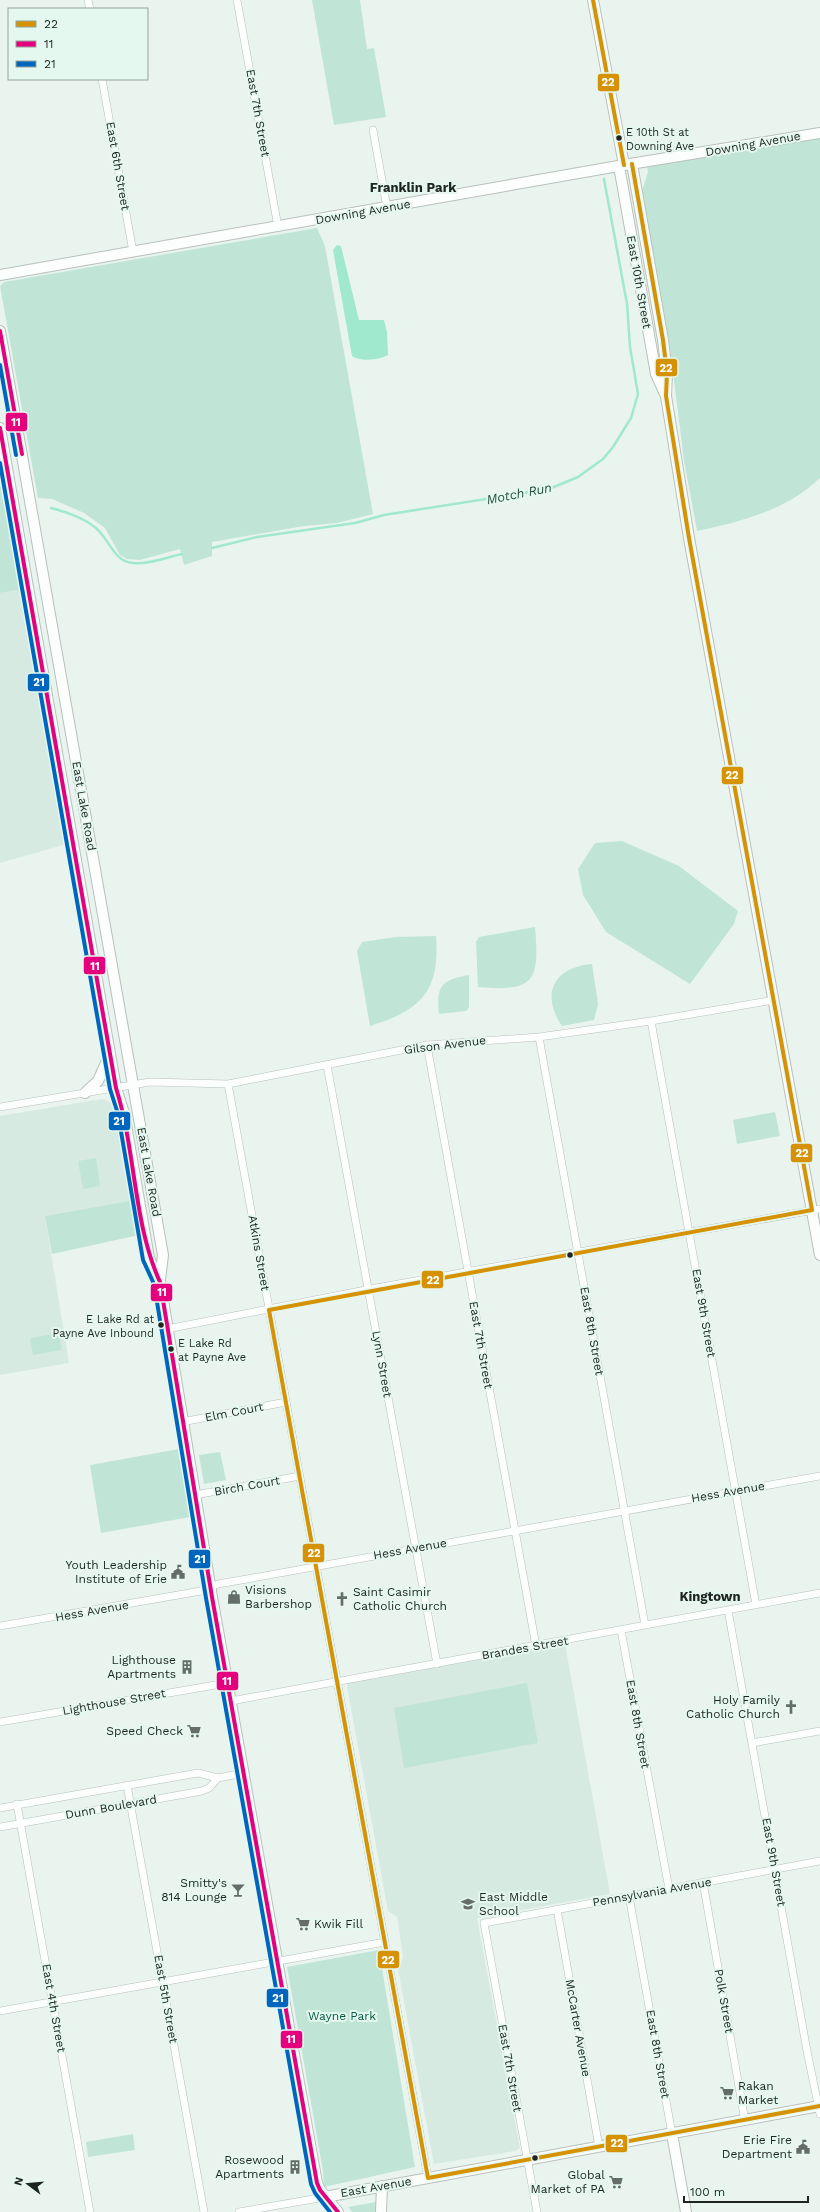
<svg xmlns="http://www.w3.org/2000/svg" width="820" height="2212" font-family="'Work Sans',sans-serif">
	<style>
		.built { fill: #d6eae2 }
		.green { fill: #c0e5d6 }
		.water { fill: #a0e8ce }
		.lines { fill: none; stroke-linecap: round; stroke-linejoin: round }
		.stream { stroke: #a0e8ce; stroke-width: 2.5 }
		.street-casing { stroke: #b8c0bc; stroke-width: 8 }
		.secondary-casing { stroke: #b8c0bc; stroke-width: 12 }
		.street { stroke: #fcfdfd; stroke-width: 7 }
		.secondary { stroke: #fcfdfd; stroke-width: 10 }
		.bus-1-casing { stroke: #e5f8f0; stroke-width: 7 }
		.bus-2-casing { stroke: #e5f8f0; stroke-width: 7 }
		.bus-3-casing { stroke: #e5f8f0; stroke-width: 7 }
		.bus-1 { stroke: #d69205; stroke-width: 4 }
		.bus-2 { stroke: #e5007d; stroke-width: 4 }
		.bus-3 { stroke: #0065bd; stroke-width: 4 }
		.bus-dot { fill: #1e2422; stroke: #e5f8f0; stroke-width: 1.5 }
		.labels { text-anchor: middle; stroke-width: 4; stroke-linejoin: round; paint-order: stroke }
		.bus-label { font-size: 11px; fill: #1e2422; stroke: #e5f8f0; text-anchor: start }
		.street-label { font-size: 12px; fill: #1e2422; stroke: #e5f8f0 }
		.poi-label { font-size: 12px; fill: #1e2422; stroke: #e5f8f0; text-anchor: end }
		.park-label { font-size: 12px; fill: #075b45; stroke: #e5f8f0 }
		.neighbourhood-label { font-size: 13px; font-weight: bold; fill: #1e2422; stroke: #e5f8f0 }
		.water-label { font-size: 13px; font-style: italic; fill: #265142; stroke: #e5f8f0 }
		.line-badge { stroke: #e5f8f0; stroke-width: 1.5 }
		.badge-label { font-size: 11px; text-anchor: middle; font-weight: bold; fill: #fff }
	</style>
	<rect width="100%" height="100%" fill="#e9f4ef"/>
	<path class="built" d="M24,589l46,254 -70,20v-270z
		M102,1099l13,5 1,4 18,92 -89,16 24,147 -69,12v-259z
		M565,1644l45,250 -133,24 43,230 -5,3 -81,13 -36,-195 5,-12 -6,-40 -9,-6 -41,-225 1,-3z"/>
	<path class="green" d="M312,0h48l7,49 7,-1 12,69 -52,8z
		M820,137v341c-33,32 -79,44 -123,53l-13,-70 -14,-113 -28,-157 6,-19 -1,-5z
		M317,228l8,18 48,268 -36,9 -33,3 -92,16v14l-28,9 -4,-16 -40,11 -13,-1 -7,-4 -15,-27 -21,-15 -32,-14 -14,-1 -38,-212 4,-4z
		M0,452l24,137 -24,4z
		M622,841l57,25 59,45 -4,13 -44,60 -84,-52 -23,-37 -5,-26 17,-26z
		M535,927c5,55 -1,65 -57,60l-2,-45 3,-5z
		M436,936c4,56 -15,74 -66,90l-13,-75 5,-9 34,-5z
		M592,964l6,40 -4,16 -32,6c-22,-32 -8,-59 30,-62z
		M469,975v32l-3,4 -27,3c-3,-28 2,-34 30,-39z
		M775,1112l5,24 -43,8 -4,-24z
		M96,1158l4,28 -17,3 -5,-28z
		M134,1200l5,35 -87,19 -7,-38z
		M59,1333l3,17 -29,5 -3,-17z
		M179,1449l11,68 -89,16 -11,-68z
		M220,1452l6,28 -22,4 -5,-29z
		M527,1683l11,60 -134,25 -10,-60z
		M379,1950l36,217 -91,20 -1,-16 -36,-204z
		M133,2134l2,16 -47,7 -2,-15z
		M376,2202l2,10h-26l-4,-5z"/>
	<path class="water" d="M337,245l4,1 18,74h25l3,12 1,23c-10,5 -27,7 -36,1l-19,-106z"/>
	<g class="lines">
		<path class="stream" d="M51,508c16,4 32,9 45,20 13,11 18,34 37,35 15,2 34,-6 49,-9
			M212,548l45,-11 98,-14 29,-8 165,-26 29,-12 25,-18 10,-12 18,-29 7,-24 -8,-47 -3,-43 -23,-125"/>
		<defs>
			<path id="street" d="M88,0l2,9
				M237,0l41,227
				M102,79l31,173
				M373,130l14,78
				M651,1021l105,584
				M539,1037l106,588
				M427,1045l109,601
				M327,1065l110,599
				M228,1084l200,1094
				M0,1107l150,-25 78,2 199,-39 112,-8 112,-16 123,-21
				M167,1329l209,-41 444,-79
				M182,1422l104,-20
				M195,1495l105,-19
				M728,1610l79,441 13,63
				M0,1626l201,-35 17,-7 29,-5 573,-103
				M621,1630l48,259
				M231,1701l589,-108
				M0,1722l227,-39
				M752,1743l68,-12
				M127,1785l77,427
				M17,1804l73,408
				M0,1808l198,-35 20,5 26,-5
				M0,1827l202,-36 7,-3 9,-10
				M703,1882l42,239
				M629,1896l43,238
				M557,1909l42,238
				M0,2011l385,-69
				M239,2212l86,-15
				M537,2212l-53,-289 336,-62"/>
			<path id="secondary" d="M593,0l31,165
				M632,164l31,176 4,33 -1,23 23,142 131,717
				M619,166l37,208 9,20
				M0,275l624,-110 196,-32
				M0,331l163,924 -3,25
				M0,428l116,660 8,25 25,145 11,24 52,315 105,586 3,7 18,22
				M85,1093l13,-12 12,-27
				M672,2134l14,78
				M325,2197l495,-91
				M381,2212l1,-26"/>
		</defs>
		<use href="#street" class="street-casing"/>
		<use href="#secondary" class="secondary-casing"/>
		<use href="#street" class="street"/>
		<use href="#secondary" class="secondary"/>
		<defs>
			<path id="bus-1" d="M593,0l31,165
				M632,164l31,176 4,33 -1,23 23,142 123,672 -543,100 159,868 392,-72"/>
			<path id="bus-2" d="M0,331l22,123
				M0,428l116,660c20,63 17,135 44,194l52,315 105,586 3,7 18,22"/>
			<path id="bus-3" d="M0,365l16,90
				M0,463l110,626 8,25 25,146 11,24 52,314 105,586 4,9 15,19"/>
		</defs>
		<use href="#bus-1" class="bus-1-casing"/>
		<use href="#bus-2" class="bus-2-casing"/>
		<use href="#bus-3" class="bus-3-casing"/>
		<use href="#bus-1" class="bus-1"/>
		<use href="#bus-2" class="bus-2"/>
		<use href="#bus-3" class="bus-3"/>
	</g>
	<defs>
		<symbol id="civic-bare" viewBox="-9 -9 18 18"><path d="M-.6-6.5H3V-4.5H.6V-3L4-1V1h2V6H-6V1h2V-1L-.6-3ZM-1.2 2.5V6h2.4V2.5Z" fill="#656d6a" stroke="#e5f8f0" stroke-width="2.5" paint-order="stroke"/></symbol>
		<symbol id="shop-bare" viewBox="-9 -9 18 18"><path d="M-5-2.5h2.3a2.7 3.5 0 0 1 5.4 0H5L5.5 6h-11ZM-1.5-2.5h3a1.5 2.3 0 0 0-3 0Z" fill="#656d6a" stroke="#e5f8f0" stroke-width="2.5" paint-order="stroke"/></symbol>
		<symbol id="church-bare" viewBox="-9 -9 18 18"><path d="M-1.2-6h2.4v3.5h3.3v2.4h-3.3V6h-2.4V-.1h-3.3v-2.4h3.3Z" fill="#656d6a" stroke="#e5f8f0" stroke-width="2.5" paint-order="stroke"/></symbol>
		<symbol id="building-bare" viewBox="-9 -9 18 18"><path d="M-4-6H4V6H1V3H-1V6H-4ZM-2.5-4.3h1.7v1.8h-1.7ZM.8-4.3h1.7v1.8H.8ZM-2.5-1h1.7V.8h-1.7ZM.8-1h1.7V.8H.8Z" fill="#656d6a" stroke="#e5f8f0" stroke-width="2.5" paint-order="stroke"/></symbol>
		<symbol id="supermarket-bare" viewBox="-9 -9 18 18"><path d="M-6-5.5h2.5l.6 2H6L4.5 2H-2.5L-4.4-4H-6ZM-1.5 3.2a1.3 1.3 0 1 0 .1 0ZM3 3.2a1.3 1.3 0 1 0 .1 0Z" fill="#656d6a" stroke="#e5f8f0" stroke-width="2.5" paint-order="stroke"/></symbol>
		<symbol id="bar-bare" viewBox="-9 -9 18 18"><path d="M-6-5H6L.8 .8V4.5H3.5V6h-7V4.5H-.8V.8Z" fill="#656d6a" stroke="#e5f8f0" stroke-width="2.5" paint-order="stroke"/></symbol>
		<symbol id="school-bare" viewBox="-9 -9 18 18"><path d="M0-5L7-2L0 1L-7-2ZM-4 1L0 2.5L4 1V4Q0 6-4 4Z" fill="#656d6a" stroke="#e5f8f0" stroke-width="2.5" paint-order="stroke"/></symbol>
	</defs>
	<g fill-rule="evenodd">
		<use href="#civic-bare" x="168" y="1562" width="20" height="20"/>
		<use href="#shop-bare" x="224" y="1587" width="20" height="20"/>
		<use href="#church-bare" x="332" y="1589" width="20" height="20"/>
		<use href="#building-bare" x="177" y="1657" width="20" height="20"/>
		<use href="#church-bare" x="781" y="1697" width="20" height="20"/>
		<use href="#supermarket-bare" x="184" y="1721" width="20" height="20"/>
		<use href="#bar-bare" x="228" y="1880" width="20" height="20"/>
		<use href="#school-bare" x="458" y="1894" width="20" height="20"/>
		<use href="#supermarket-bare" x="293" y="1914" width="20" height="20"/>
		<use href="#supermarket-bare" x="717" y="2083" width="20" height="20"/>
		<use href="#civic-bare" x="793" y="2137" width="20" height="20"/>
		<use href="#building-bare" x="285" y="2157" width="20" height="20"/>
		<use href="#supermarket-bare" x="606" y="2172" width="20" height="20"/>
	</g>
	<g class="bus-dot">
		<circle cx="619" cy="138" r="3.5"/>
		<circle cx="570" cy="1255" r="3.5"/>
		<circle cx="161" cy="1325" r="3.5"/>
		<circle cx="171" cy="1349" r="3.5"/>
		<circle cx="535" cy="2158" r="3.5"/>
	</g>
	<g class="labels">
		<g class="bus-label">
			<text x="626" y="136">E 10th St at<tspan x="626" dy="14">Downing Ave</tspan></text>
			<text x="154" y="1323" text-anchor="end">E Lake Rd at<tspan x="154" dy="14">Payne Ave Inbound</tspan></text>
			<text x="178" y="1347">E Lake Rd<tspan x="178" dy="14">at Payne Ave</tspan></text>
		</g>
		<g class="street-label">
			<text transform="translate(258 113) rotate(80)" y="4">East 7th Street</text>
			<text transform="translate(753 144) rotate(-10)" y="4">Downing Avenue</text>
			<text transform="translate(118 166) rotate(80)" y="4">East 6th Street</text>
			<text transform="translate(363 212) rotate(-10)" y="4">Downing Avenue</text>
			<text transform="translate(639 282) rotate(80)" y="4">East 10th Street</text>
			<text transform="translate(84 806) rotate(80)" y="4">East Lake Road</text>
			<text transform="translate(445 1045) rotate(-7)" y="4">Gilson Avenue</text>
			<text transform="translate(149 1172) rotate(80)" y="4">East Lake Road</text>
			<text transform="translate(259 1253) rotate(80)" y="4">Atkins Street</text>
			<text transform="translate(704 1313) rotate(80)" y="4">East 9th Street</text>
			<text transform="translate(592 1331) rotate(80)" y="4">East 8th Street</text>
			<text transform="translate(481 1345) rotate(80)" y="4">East 7th Street</text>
			<text transform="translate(382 1364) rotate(80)" y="4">Lynn Street</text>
			<text transform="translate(234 1412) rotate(-11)" y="4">Elm Court</text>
			<text transform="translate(247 1486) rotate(-10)" y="4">Birch Court</text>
			<text transform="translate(728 1492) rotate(-10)" y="4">Hess Avenue</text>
			<text transform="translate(410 1549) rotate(-10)" y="4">Hess Avenue</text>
			<text transform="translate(92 1611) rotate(-10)" y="4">Hess Avenue</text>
			<text transform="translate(525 1648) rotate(-10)" y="4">Brandes Street</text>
			<text transform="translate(114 1702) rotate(-10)" y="4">Lighthouse Street</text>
			<text transform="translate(638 1724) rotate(80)" y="4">East 8th Street</text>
			<text transform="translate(111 1807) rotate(-10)" y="4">Dunn Boulevard</text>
			<text transform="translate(774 1862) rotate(80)" y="4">East 9th Street</text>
			<text transform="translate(652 1892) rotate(-10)" y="4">Pennsylvania Avenue</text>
			<text transform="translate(166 1999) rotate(80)" y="4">East 5th Street</text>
			<text transform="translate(724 2001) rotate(80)" y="4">Polk Street</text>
			<text transform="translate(54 2008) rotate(80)" y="4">East 4th Street</text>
			<text transform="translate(578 2028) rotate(80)" y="4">McCarter Avenue</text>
			<text transform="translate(658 2054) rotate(80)" y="4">East 8th Street</text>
			<text transform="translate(510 2068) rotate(80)" y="4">East 7th Street</text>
			<text transform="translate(376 2187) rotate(-10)" y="4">East Avenue</text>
		</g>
		<g class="poi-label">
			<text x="167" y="1569">Youth Leadership<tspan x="167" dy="14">Institute of Erie</tspan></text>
			<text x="245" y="1594" text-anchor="start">Visions<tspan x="245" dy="14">Barbershop</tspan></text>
			<text x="353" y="1596" text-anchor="start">Saint Casimir<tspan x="353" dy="14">Catholic Church</tspan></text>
			<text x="176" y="1664">Lighthouse<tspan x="176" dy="14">Apartments</tspan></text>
			<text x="780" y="1704">Holy Family<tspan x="780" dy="14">Catholic Church</tspan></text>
			<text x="183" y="1735">Speed Check</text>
			<text x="227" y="1887">Smitty's<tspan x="227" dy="14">814 Lounge</tspan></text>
			<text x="479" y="1901" text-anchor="start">East Middle<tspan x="479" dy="14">School</tspan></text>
			<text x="314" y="1928" text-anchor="start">Kwik Fill</text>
			<text x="738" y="2090" text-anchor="start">Rakan<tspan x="738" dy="14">Market</tspan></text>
			<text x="792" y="2144">Erie Fire<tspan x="792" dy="14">Department</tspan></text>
			<text x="284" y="2164">Rosewood<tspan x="284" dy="14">Apartments</tspan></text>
			<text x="605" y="2179">Global<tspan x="605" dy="14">Market of PA</tspan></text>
		</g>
		<g class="park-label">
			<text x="342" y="2020">Wayne Park</text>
		</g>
		<g class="neighbourhood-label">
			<text x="413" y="192">Franklin Park</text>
			<text x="710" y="1601">Kingtown</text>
		</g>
		<g class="water-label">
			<text transform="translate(519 493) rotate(-11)" y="5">Motch Run</text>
		</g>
	</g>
	<g class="line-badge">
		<rect x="597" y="73" width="23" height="19" rx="4" fill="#d69205"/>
		<rect x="655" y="358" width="23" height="19" rx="4" fill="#d69205"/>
		<rect x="5" y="412" width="23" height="20" rx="4" fill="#e5007d"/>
		<rect x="27" y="673" width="23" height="19" rx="4" fill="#0065bd"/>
		<rect x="721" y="766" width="23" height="19" rx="4" fill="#d69205"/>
		<rect x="83" y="956" width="23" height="19" rx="4" fill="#e5007d"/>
		<rect x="108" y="1111" width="23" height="20" rx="4" fill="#0065bd"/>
		<rect x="790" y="1143" width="23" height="20" rx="4" fill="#d69205"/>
		<rect x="421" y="1270" width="23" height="19" rx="4" fill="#d69205"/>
		<rect x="150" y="1283" width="23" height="19" rx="4" fill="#e5007d"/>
		<rect x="302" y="1543" width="23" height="20" rx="4" fill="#d69205"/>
		<rect x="188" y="1549" width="23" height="20" rx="4" fill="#0065bd"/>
		<rect x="216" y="1671" width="23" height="20" rx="4" fill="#e5007d"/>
		<rect x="377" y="1950" width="23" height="19" rx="4" fill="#d69205"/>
		<rect x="266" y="1988" width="23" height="20" rx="4" fill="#0065bd"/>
		<rect x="280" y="2030" width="23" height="19" rx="4" fill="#e5007d"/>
		<rect x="605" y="2134" width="23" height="19" rx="4" fill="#d69205"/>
	</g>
	<g class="badge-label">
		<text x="608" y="86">22</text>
		<text x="666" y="372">22</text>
		<text x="16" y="426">11</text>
		<text x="39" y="686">21</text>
		<text x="732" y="779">22</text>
		<text x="95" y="970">11</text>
		<text x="119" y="1125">21</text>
		<text x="802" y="1157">22</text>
		<text x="433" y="1284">22</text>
		<text x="162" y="1296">11</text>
		<text x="314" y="1557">22</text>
		<text x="200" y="1563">21</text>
		<text x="227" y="1685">11</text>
		<text x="388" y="1964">22</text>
		<text x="278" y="2002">21</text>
		<text x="291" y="2043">11</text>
		<text x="617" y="2147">22</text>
	</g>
	<rect x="8" y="8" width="140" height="72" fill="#e5f8f0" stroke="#95a39e"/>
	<rect x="16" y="21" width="20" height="6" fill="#d69205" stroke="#95a39e"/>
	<text x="44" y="28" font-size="12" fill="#1e2422">22</text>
	<rect x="16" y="41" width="20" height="6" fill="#e5007d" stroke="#95a39e"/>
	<text x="44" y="48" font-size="12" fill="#1e2422">11</text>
	<rect x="16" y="61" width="20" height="6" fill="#0065bd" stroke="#95a39e"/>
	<text x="44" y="68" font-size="12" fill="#1e2422">21</text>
	<g transform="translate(28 2184) rotate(286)" stroke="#e5f8f0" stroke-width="3" paint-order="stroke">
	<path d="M0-3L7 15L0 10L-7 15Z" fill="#1e2422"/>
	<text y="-6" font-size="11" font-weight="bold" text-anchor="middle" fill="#1e2422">N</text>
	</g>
	<path d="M684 2196v6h124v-6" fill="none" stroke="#1e2422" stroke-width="2"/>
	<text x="690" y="2196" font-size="12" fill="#1e2422" stroke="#e5f8f0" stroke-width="3" paint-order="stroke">100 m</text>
</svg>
